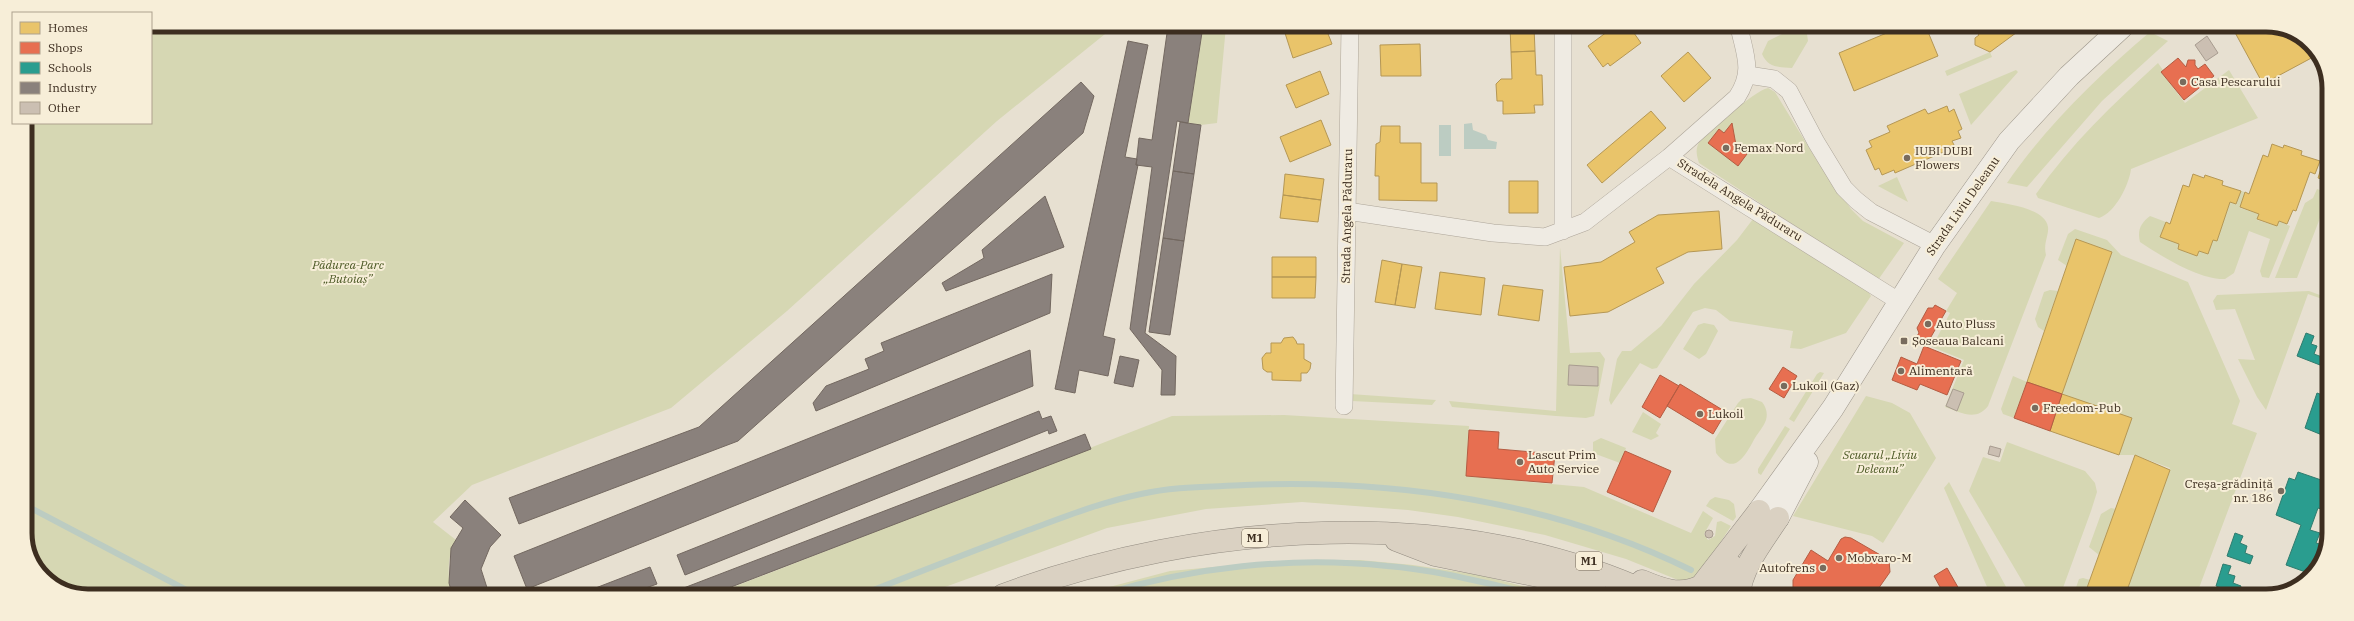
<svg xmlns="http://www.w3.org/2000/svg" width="2354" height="621" font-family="'IBM Plex Serif',serif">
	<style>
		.green { fill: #d6d7b3 }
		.water { fill: #bcccc2 }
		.homes { fill: #e9c46a; stroke: #b59754 }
		.shops { fill: #e76f51; stroke: #b45c42 }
		.schools { fill: #2a9d8f; stroke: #307c6e }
		.industry { fill: #8a817c; stroke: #736860 }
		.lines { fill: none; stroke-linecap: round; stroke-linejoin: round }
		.stream { stroke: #bcccc2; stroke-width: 6 }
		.building { fill: #cbbfb2; stroke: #a89c90 }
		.street-casing { stroke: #ada599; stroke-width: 18 }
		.secondary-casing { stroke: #9c958a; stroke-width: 23 }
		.highway-casing { stroke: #928b80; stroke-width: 23 }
		.street { stroke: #efebe3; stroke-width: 17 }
		.secondary { stroke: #efebe3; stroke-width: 22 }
		.highway { stroke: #dad1c2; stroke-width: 22 }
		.poi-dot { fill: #786c5e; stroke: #f7eed8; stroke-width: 1.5 }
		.labels { text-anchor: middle; stroke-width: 4; stroke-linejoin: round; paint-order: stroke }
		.shield { fill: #f7eed8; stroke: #756857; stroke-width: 1 }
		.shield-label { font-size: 11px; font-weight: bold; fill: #3d2e20 }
		.poi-label { font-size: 12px; fill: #3d2e20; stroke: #f7eed8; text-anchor: start }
		.street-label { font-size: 12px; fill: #3d2e20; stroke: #f7eed8 }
		.park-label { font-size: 12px; font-style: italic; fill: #4d5a26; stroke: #f7eed8 }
		.rim { fill: none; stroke: #3d2e20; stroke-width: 5 }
	</style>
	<rect width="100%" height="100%" fill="#e7e0d1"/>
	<path class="green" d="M151,25l964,1 -118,95 -210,190 -116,97 -199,77 -39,37 23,18c-9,16 -9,37 -4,54h-380l-32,-20 -15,-36v-415h126z
		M1203,26h23l-9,97 -16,2 -13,-2z
		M1796,27h10l2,14 -16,27c-13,-1 -24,0 -30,-14l6,-13z
		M2150,32l18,9 -66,60 -75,86 -20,-4c40,-58 90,-106 143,-151z
		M1990,52l2,5 -45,19 -2,-5z
		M2158,63l5,7 -2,2 24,31 44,-33 29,48 -127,51c-2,16 -16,44 -32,49l-61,-20 -2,-4c34,-49 77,-90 122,-131z
		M2016,70l2,2 -47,53 -12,-31z
		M1768,88l7,4 44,72 32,45 12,12 41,22 -26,37 -179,-117c-3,-10 -4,-15 2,-24 15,-12 51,-47 67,-51z
		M1897,177l11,25 -30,-16z
		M2317,189l11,4v21l-8,4 -23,60h-22l30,-75 8,-5z
		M2241,191l4,1 -5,16 19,6 -2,6 20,6 2,-5 11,5 -21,52 -7,-1 -2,-6 10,-32 -21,-8 -15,42 -9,6c-26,1 -64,-23 -85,-37 -3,-12 1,-19 10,-26l16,6 -6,15 19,7 -1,5 19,7 2,-5 9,3 5,-14 4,1 13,-39 6,2z
		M1991,201c16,3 54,7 57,26 1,9 -5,16 -2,28l-58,151c-12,16 -28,6 -43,1l19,-47 -32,-13 18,-34 -4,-2 11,-18 -19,-14z
		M1753,219l114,71 4,6 -25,37 -45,16 -11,-1 3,-17 -63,-10 -14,-11 -11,-2 -12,4 -36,56 -5,1 -12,-6 -29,42 -2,-5 8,-41 5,-8h9l30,-25 33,-42 43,-44z
		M2075,229l32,11 14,15 67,27 52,119 -8,23 25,9 -61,163h-71l45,-128 -35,-13h-16l12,-36 -69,-25 50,-142 -36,-13 -9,27 -9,-6 10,-26z
		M1560,247l10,106 30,-1 5,7 -11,57 -8,2 -30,-2 -104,-9 -3,-6 107,10z
		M2050,290l8,1 -14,40 -6,-4 -3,-8 9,-27z
		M2309,291l19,7v3l-20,-7 -42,116 -9,-13 -19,-38 17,1 -20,-51 -19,1 -3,-9 4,-6z
		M1704,323l10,2 4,6 -12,23 -7,5 -16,-10 15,-24z
		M1820,372l4,1 -30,49 -5,-3 28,-45z
		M2013,376l14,6 -13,36 -11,-4 -2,-5z
		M1350,394l86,6 -4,5 -80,-4z
		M1866,396l26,7 18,10 26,45 -53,85 -11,-7 -79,-20z
		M1751,398l11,4c4,5 6,11 4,18 -2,6 -8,13 -11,18 -9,16 -20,40 -39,15l-1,-14 23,-36 4,-4z
		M1643,412l18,12 -5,9 3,3 -8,4 -19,-8z
		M1284,415l185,11 -3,50 118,11 107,46 12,-22 10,7 -9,16 4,6 7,-4 2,-14 4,-1 10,5 -32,49 -16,7 -57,-23 -81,-24 -87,-18 -50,-7 -106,-8 -96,7 -99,19 -184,67h-210l459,-179z
		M1785,426l5,3 -29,46 -3,-2v-4z
		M1601,438l25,10 -6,15 -27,-10v-11z
		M2007,442l78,29 10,12 2,9 -6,19 -31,85h-29l-62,-105 14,-34 17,5z
		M1949,482l62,114h-20l-47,-108z
		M1715,497l14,3 5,4 2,13 -3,4 -27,-15 4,-6z
		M2111,508l5,1 -17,46 -10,-8 12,-33z
		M1360,560l53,5 67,10 76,20h-477l91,-24 109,-10z
		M2083,578l7,2 -6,16h-11l6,-17z"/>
	<path class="water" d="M1472,123l1,7 13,5 2,5 9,2 -1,7h-32v-25z
		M1439,125h12v31h-12z"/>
	<path class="homes" d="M1295,26h30l7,18 -39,14 -9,-28z
		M1382,26h35v6h-35z
		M1510,26h29l-5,1 1,24 -24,1z
		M1615,26h14l12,17 -31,23 -2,-3 -5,4 -15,-21z
		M1901,27h25l12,29 -84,35 -15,-38z
		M1973,27h51l-34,25 -15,-7v-7l4,-3z
		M2232,27h50l32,20 3,8 -54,29z
		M1420,44l1,32h-40l-1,-31z
		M1535,51l1,24h6l1,30h-9l1,8 -32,1v-13h-6l-1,-17 5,-5h11l-1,-27z
		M1688,52l23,26 -27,24 -23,-26z
		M1320,71l9,23 -33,14 -10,-23z
		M1947,106l2,6 5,-3 8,20 -4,2 3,7 -9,3 3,6 -60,26 -1,-3 -12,5 -3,-7 -4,2 -9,-20 6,-3 -3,-6 21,-9 -3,-6 38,-17 3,5z
		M1651,111l15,17 -64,55 -15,-18z
		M1321,120l10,25 -41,17 -10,-25z
		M1381,126h19v17h21v40h16v18l-58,-1v-24h-4l1,-32 4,-2z
		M2272,144l11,4 1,-3 18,6 -1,4 19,6 -5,13 -5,-2 -14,39 -3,-1 -6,14 -8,-3 -2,5 -20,-7 2,-5 -19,-7 5,-15 4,2 14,-39 5,2z
		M2329,161l-1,20 -10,-3 5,-16 4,2z
		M1285,174l39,5 -3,21 -38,-5z
		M2193,174l11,4 1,-3 18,6 -1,4 19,6 -5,13 -6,-2 -13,39 -4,-1 -5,14 -9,-3 -2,5 -19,-7 1,-5 -19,-7 6,-15 4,2 13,-39 6,2z
		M1509,181h29v32h-29z
		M1283,195l38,5 -3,22 -38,-4z
		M1719,211l3,38 -34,3 -32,16 8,15 -56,29 -38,4 -6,-49 37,-5 34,-20 -6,-10 29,-17z
		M2076,239l36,13 -50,142 -35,-12z
		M1272,257h44v20h-44z
		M1382,260l20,4 -7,41 -20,-3z
		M1402,264l20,3 -7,41 -20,-3z
		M1440,272l45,6 -4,37 -46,-6z
		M1272,277h44l-1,21h-43z
		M1503,285l40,5 -4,31 -41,-6z
		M1293,337l3,4 1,3h7v15l7,4 -1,6 -3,4h-6v8l-29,-1v-8h-5l-4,-3 -1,-11 4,-5h5v-10h10l3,-5z
		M2062,394l70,24 -13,37 -69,-24z
		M2135,455l35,15 -45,126h-41z"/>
	<path class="shops" d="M2178,58l8,9 2,-7h7v5l3,4 7,-5 9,12 -30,24 -23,-28z
		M1732,123l4,22 11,9 -9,12 -30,-23 11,-14 5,4z
		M1935,305l11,6 -18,31 -11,-6 2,-3 -2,-5 11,-20h5z
		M1924,346l37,15 -14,34 -27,-11 -3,6 -25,-10 9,-23 16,7z
		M1783,367l14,9 -13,22 -15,-9z
		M1660,375l19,11 -19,32 -18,-11z
		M2027,382l35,12 -12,37 -36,-13z
		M1680,384l46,28 -13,22 -46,-28z
		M1469,430l30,2 -1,17 57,5 -3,29 -86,-7z
		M1625,451l46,20 -18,41 -46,-20z
		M1845,537l6,1 38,22 1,12 -14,20 5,4h-75l-13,-9v-7l18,-30 17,11 13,-22z
		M1947,568l16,28h-18l-11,-20z"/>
	<path class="schools" d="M2306,333l8,3 -3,8 6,2 -3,8 8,3 -2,8 -23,-9z
		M2317,393l11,4 -1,40 -22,-9z
		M2298,472l29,10v29l-9,-3 -8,22 10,3 -4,10 11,3v3l-16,25 -25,-9 15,-40 -25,-10 13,-37 6,2z
		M2235,533l8,3 -3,7 7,3 -2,7 8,3 -3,8 -23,-8z
		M2223,564l8,2 -3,8 7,2 -2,7 8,3 -3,8 -22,-8z"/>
	<path class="industry" d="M1168,26h35l-15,97 -11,-2 -32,212 31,23 -1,39h-14l1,-25 -32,-41 22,-162 -16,-2 3,-27 13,2z
		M1128,41l20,4 -23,112 12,2 -1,6h2l-35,171 12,3 -7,37 -29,-6 -4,23 -20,-4z
		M1081,82l13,14 -11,37 -345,308 -219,83 -10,-26 190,-71z
		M1180,122l21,3 -7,49 -21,-3z
		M1173,171l21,3 -10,67 -21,-3z
		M1045,196l19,51 -118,44 -4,-8 42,-25 -2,-8z
		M1163,238l21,3 -14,94 -21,-3z
		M1052,274l-2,39 -234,98 -3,-8 13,-17 43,-17 -4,-10 19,-8 -3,-8z
		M1030,350l3,36 -506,203 -13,-33z
		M1120,356l19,4 -6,27 -19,-4z
		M1039,411l3,8 9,-3 6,15 -8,3 -1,-4 -363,145 -8,-20z
		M1085,434l6,15 -373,143 -5,3 -45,-1z
		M465,500l36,35 -11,12 -9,22 8,25h-37l-3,-11 2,-35 12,-20 -13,-11z
		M650,567l7,17 -28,10h-49z"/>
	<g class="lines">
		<path class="stream" d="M25,505l169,89
			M861,595c55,-22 110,-43 165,-64 38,-14 76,-29 115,-37 34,-8 70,-7 104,-9 152,-6 308,17 446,85
			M1100,595c92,-28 191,-39 287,-29 51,4 102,18 152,29"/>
	</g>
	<path class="building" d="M2207,36l11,17 -12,8 -11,-16z
		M1569,365l29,2v19l-30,-1z
		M1953,389l11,4 -7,18 -11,-5z
		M1990,446l11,3 -2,8 -11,-3z
		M1705 534a4 4 0 1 1 8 0a4 4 0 1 1-8 0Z"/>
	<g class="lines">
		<defs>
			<path id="street" d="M1748,75l26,4 15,12 27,51 28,46 12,12 15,12 64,33
				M1669,157l68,-60c17,-26 8,-42 2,-70
				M1347,211l146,22 52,4 40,-15 84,-65 231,145
				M1563,231v-205
				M1344,406l6,-380"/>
			<path id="secondary" d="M1759,511l74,-103 102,-163 74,-104 60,-65 53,-49
				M1778,518l29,-56"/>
			<path id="highway" d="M1396,540l39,15 108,22 55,18
				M1642,581c19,8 38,16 59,5l58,-75
				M1003,595c199,-74 455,-92 651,0
				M1715,595l16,-30
				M1739,595c2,-27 24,-54 39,-77"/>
		</defs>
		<use href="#street" class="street-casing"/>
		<use href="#secondary" class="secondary-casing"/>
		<use href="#highway" class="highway-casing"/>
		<use href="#street" class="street"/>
		<use href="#secondary" class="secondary"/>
		<use href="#highway" class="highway"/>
	</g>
	<g class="poi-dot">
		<circle cx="2183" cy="82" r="4"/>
		<circle cx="1726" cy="148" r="4"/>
		<circle cx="1907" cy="158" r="4"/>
		<circle cx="1928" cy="324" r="4"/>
		<rect x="1900" y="337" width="8" height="8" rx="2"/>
		<circle cx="1901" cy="371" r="4"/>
		<circle cx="1784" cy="386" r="4"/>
		<circle cx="2035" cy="408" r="4"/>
		<circle cx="1700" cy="414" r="4"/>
		<circle cx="1520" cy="462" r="4"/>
		<circle cx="2281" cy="491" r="4"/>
		<circle cx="1839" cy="558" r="4"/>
		<circle cx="1823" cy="568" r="4"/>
	</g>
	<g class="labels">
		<g class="shield">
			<rect x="1242" y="529" width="26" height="18" rx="3"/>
			<rect x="1576" y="552" width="26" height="18" rx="3"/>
		</g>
		<g class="shield-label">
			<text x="1255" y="542">M1</text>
			<text x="1589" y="565">M1</text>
		</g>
		<g class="poi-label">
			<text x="2191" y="86">Casa Pescarului</text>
			<text x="1734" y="152">Femax Nord</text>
			<text x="1915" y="155">IUBI DUBI<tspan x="1915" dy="14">Flowers</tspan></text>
			<text x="1936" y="328">Auto Pluss</text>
			<text x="1912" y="345">Șoseaua Balcani</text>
			<text x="1909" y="375">Alimentară</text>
			<text x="1792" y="390">Lukoil (Gaz)</text>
			<text x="2043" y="412">Freedom-Pub</text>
			<text x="1708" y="418">Lukoil</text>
			<text x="1528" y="459">Lascut Prim<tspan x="1528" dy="14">Auto Service</tspan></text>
			<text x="2273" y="488" text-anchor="end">Creșa-grădiniță<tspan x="2273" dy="14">nr. 186</tspan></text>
			<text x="1847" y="562">Mobvaro-M</text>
			<text x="1815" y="572" text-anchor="end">Autofrens</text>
		</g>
		<g class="street-label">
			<text transform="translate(1740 200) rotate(32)" y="4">Stradela Angela Păduraru</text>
			<text transform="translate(1963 206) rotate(-55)" y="4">Strada Liviu Deleanu</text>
			<text transform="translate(1347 216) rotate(-89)" y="4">Strada Angela Păduraru</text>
		</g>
		<g class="park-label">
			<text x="348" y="269">Pădurea-Parc<tspan x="348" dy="14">„Butoiaș”</tspan></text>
			<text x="1880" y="459">Scuarul „Liviu<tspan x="1880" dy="14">Deleanu”</tspan></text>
		</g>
	</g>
	<path d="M0 0H2354V621H0ZM88 32H2266A56 56 0 0 1 2322 88V533A56 56 0 0 1 2266 589H88A56 56 0 0 1 32 533V88A56 56 0 0 1 88 32Z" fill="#f7eed8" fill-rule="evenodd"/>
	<path class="rim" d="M88 32H2266A56 56 0 0 1 2322 88V533A56 56 0 0 1 2266 589H88A56 56 0 0 1 32 533V88A56 56 0 0 1 88 32Z"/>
	<rect x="12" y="12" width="140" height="112" fill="#f7eed8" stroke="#ada18e"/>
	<rect x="20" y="22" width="20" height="12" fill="#e9c46a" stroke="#ada18e"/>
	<text x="48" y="32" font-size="12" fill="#3d2e20">Homes</text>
	<rect x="20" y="42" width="20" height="12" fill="#e76f51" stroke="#ada18e"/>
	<text x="48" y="52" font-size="12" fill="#3d2e20">Shops</text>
	<rect x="20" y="62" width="20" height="12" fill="#2a9d8f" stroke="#ada18e"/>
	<text x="48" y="72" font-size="12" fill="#3d2e20">Schools</text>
	<rect x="20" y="82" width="20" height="12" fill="#8a817c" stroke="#ada18e"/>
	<text x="48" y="92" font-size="12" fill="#3d2e20">Industry</text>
	<rect x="20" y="102" width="20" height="12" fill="#cbbfb2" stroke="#ada18e"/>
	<text x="48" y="112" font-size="12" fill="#3d2e20">Other</text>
</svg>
